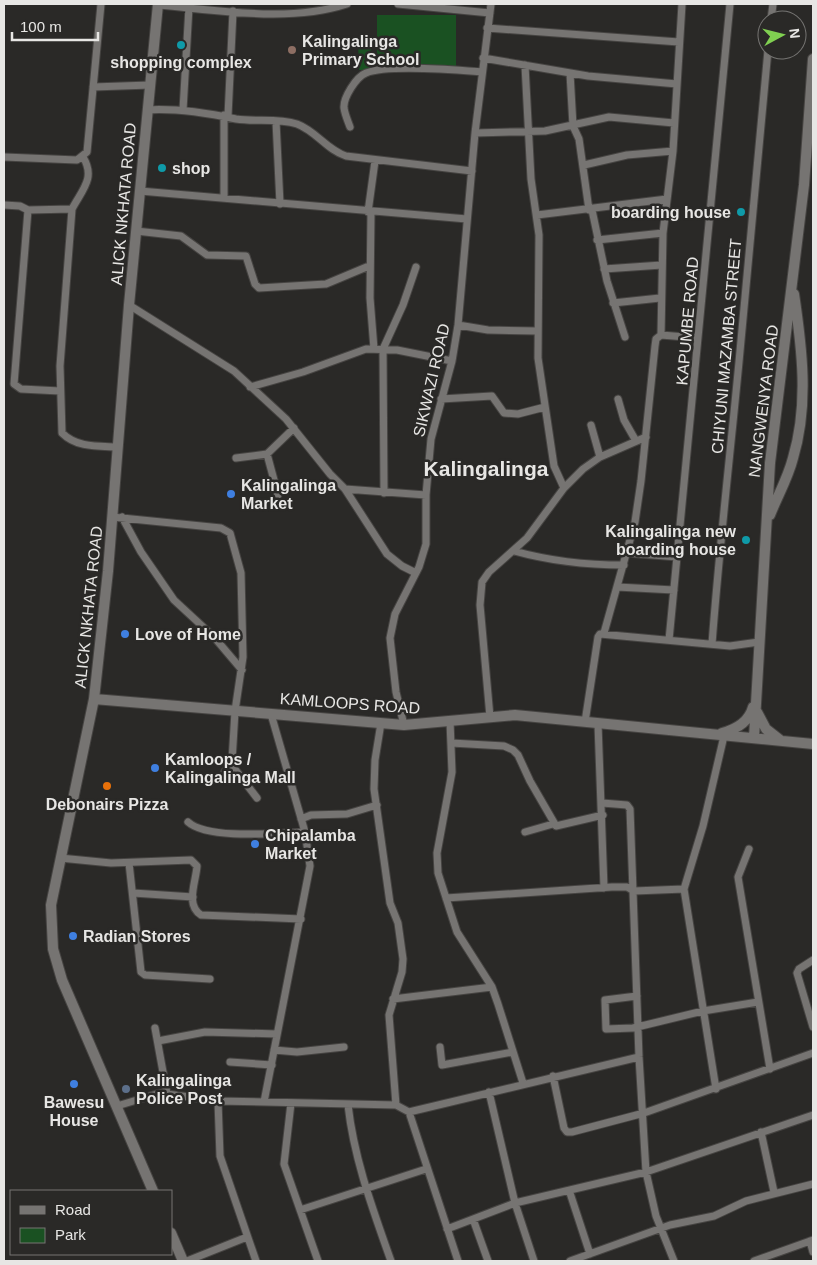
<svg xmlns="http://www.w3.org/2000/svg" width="817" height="1265" font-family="Arial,sans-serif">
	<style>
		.green { fill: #1a5122 }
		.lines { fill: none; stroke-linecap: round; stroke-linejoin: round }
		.minor-casing { stroke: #464442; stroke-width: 9 }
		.secondary-casing { stroke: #464442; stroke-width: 12 }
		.minor { stroke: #767472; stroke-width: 7 }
		.secondary { stroke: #767472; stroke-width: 10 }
		.culture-dot { fill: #0f9aa8; stroke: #2a2927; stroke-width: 2 }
		.education-dot { fill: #8d6e63; stroke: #2a2927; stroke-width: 2 }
		.shop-dot { fill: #3f7fe0; stroke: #2a2927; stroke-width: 2 }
		.food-dot { fill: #e8710a; stroke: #2a2927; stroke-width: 2 }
		.service-dot { fill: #5c6f8a; stroke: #2a2927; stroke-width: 2 }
		.labels { text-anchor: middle; stroke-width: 5; stroke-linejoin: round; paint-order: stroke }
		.poi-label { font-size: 16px; font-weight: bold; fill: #e7e6e4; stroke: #2a2927; text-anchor: start }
		.street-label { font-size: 16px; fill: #e7e6e4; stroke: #2a2927 }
		.district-label { font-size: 21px; font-weight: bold; fill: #e7e6e4; stroke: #2a2927 }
	</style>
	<rect width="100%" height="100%" fill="#2a2927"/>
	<path class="green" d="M377,15h79v55h-79z
		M358,44h13l1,26h-13z"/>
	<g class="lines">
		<defs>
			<path id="minor" d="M398,4l92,9
				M158,5c61,5 130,18 189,-1
				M771,20l2,-16
				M487,28l192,14
				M483,58l105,18 89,8
				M525,65l6,114 8,56 -1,123 16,108 10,22
				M570,73l3,53 6,13 10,71
				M93,87l57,-2
				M147,110c30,-2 60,3 89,9 20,3 42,-1 61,5 19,7 30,26 49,32l126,15
				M183,110l6,-103
				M224,115v82
				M228,116l5,-105
				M276,121l4,83
				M350,127c-2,-6 -5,-12 -6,-19 -1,-10 12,-31 22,-35 22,-9 90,-3 116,-1
				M475,133l70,-2 64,-14 65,6
				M4,157l73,3 10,-8 14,-148
				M584,165l43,-10 46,-4
				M140,191l327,28
				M4,205l16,1 8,4 -14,174 7,5 39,2
				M72,209c10,-19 24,-31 11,-52
				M28,210l44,-1 -12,157 2,67c15,15 36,13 56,14
				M592,210l15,71 18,56
				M368,212l7,-51
				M371,212l-1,86 4,51
				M537,215l130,-16
				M136,231l45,5 26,19 39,1 9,28 4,4 67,-4 43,-18
				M597,240l66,-7
				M604,269l58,-4
				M613,303l47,-5
				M129,305l105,66 52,48 44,55 15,15 42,65 15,12 14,7
				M458,325l30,5 49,1
				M661,335l37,3
				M250,387l53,-15 63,-23 31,1 55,11
				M441,399l51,-3 12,17 14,1 27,-7
				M618,399l6,21 12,21
				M591,425l9,32
				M267,454l11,41
				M236,458l31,-4 27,-26
				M345,489l81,6
				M384,493l-1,-144 20,-44 13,-38
				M112,517l109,11 9,5 11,40 2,84 -8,54 -3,50 -8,12
				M122,517l19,35 33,48 40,37 28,33
				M514,551c36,10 72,14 110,14
				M627,553l51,4
				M617,587l57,3
				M604,633l31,-111 6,-41 14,-135 1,-7 5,-4 2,-102 10,-82 9,-147
				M669,640l61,-636
				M712,644c7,-94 18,-188 27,-282 10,-104 19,-208 29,-312
				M490,717l-10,-112 2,-23 7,-10 38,-34 37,-50 19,-19 17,-12 46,-20
				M450,721l2,51 -15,81 1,20 19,59 35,55 6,17 25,79
				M585,722l13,-85 2,-3 130,12 29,-4
				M381,723l-6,37 -1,29 16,114 8,20 5,36 -1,13 -13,43 7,90
				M598,724l6,164
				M404,725l-8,-33 -6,-54 5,-24 24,-47 7,-23v-49l5,-56 21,-78 6,-36 17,-192 16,-129
				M451,743l53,3 9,4 5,5 12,26 26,45 47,-11
				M231,764l26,34
				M602,803l25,2 3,4 9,248 7,115 10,44 18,45
				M301,819l10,-4 36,-1 30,-9
				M188,822c20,18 89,11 117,10
				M525,832l28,-8
				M749,849l-11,28 32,192
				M60,858l51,5 80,-3 6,6c-1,16 -12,39 4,49l100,4
				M129,863l12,109 4,3 65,4
				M684,889l32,200
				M133,893l60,4
				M446,898l166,-11h15l7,4 50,-2 19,-63 21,-90
				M813,960l-14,9 -2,4 16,54
				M637,996l-32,4 1,29 27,-1 70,-17 55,-9
				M393,999l99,-12
				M155,1028l12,66
				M158,1041l47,-9 72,2
				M440,1047l2,18 71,-13
				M274,1050l23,2 47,-5
				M230,1062l42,3
				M553,1076l11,52 3,4h5l72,-19 169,-60
				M489,1092l26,111 19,58
				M218,1101l2,55 36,105
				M264,1102l46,-236 -5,-34 -34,-118
				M291,1103l-7,61 34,97
				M348,1105c6,54 25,105 43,156
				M117,1106l43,-13 58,8 178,4 13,7 230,-55
				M409,1112l49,149
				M761,1132l13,60
				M569,1190l21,64
				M300,1210l126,-41
				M473,1219l15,42
				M447,1229l68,-26 131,-31 167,-57
				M810,1241l3,11
				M187,1261l60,-24
				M570,1261l100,-36 44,-9 32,-15 67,-17
				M754,1261l59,-21"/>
			<path id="secondary" d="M770,515c7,-18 18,-37 23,-57 16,-53 9,-110 1,-164
				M94,699l310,26 111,-10 298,29
				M757,712l9,17 14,11
				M722,733c15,-4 27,-11 31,-26
				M754,738l16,-275 34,-278 9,-126
				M153,1191l-91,-211 -9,-31 -2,-44 43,-206 14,-128 21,-266 29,-301
				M171,1233l12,28"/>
		</defs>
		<use href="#minor" class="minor-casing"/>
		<use href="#secondary" class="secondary-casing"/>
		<use href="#minor" class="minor"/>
		<use href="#secondary" class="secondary"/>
	</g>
	<g class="culture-dot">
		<circle cx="181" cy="45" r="5"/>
		<circle cx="162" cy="168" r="5"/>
		<circle cx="741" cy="212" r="5"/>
		<circle cx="746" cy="540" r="5"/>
	</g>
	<circle class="education-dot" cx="292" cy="50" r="5"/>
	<g class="shop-dot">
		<circle cx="231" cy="494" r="5"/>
		<circle cx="125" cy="634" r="5"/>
		<circle cx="155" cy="768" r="5"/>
		<circle cx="255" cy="844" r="5"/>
		<circle cx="73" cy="936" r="5"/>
		<circle cx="74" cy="1084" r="5"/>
	</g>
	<circle class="food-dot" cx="107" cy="786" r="5"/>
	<circle class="service-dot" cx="126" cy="1089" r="5"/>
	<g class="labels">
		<g class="poi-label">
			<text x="302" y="47">Kalingalinga<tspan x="302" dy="18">Primary School</tspan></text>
			<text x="181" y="68" text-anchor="middle">shopping complex</text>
			<text x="172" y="174">shop</text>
			<text x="731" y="218" text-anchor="end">boarding house</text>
			<text x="241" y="491">Kalingalinga<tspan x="241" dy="18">Market</tspan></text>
			<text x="736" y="537" text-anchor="end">Kalingalinga new<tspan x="736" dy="18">boarding house</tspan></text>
			<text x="135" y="640">Love of Home</text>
			<text x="165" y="765">Kamloops /<tspan x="165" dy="18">Kalingalinga Mall</tspan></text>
			<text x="107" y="810" text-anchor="middle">Debonairs Pizza</text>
			<text x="265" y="841">Chipalamba<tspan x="265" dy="18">Market</tspan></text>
			<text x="83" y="942">Radian Stores</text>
			<text x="136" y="1086">Kalingalinga<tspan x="136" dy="18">Police Post</tspan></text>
			<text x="74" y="1108" text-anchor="middle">Bawesu<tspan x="74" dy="18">House</tspan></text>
		</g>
		<g class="street-label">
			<text transform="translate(123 204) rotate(-85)" y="6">ALICK NKHATA ROAD</text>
			<text transform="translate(687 321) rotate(-85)" y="6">KAPUMBE ROAD</text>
			<text transform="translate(726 346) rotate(-85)" y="6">CHIYUNI MAZAMBA STREET</text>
			<text transform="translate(431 380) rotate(-77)" y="6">SIKWAZI ROAD</text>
			<text transform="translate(763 401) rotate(-83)" y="6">NANGWENYA ROAD</text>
			<text transform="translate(88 607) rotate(-84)" y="6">ALICK NKHATA ROAD</text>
			<text transform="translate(350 703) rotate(4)" y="6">KAMLOOPS ROAD</text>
		</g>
		<g class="district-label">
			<text x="486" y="476">Kalingalinga</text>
		</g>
	</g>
	<rect width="817" height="1265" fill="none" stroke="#e7e6e4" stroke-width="10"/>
	<rect x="10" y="1190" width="162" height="65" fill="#2a2927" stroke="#767573"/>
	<rect x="20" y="1206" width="25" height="8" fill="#767472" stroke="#767573"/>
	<text x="55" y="1215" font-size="15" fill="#e7e6e4">Road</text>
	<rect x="20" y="1228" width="25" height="15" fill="#1a5122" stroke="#767573"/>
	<text x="55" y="1240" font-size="15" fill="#e7e6e4">Park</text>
	<g transform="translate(782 35) rotate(83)"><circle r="24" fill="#2a2927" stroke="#767573"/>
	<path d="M0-4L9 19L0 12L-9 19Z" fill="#80d051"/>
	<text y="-8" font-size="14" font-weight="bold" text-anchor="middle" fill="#e7e6e4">N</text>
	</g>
	<path d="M12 32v8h86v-8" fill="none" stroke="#e7e6e4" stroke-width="2.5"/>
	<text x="20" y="32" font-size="15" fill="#e7e6e4" stroke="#2a2927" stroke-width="4" paint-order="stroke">100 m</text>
</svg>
